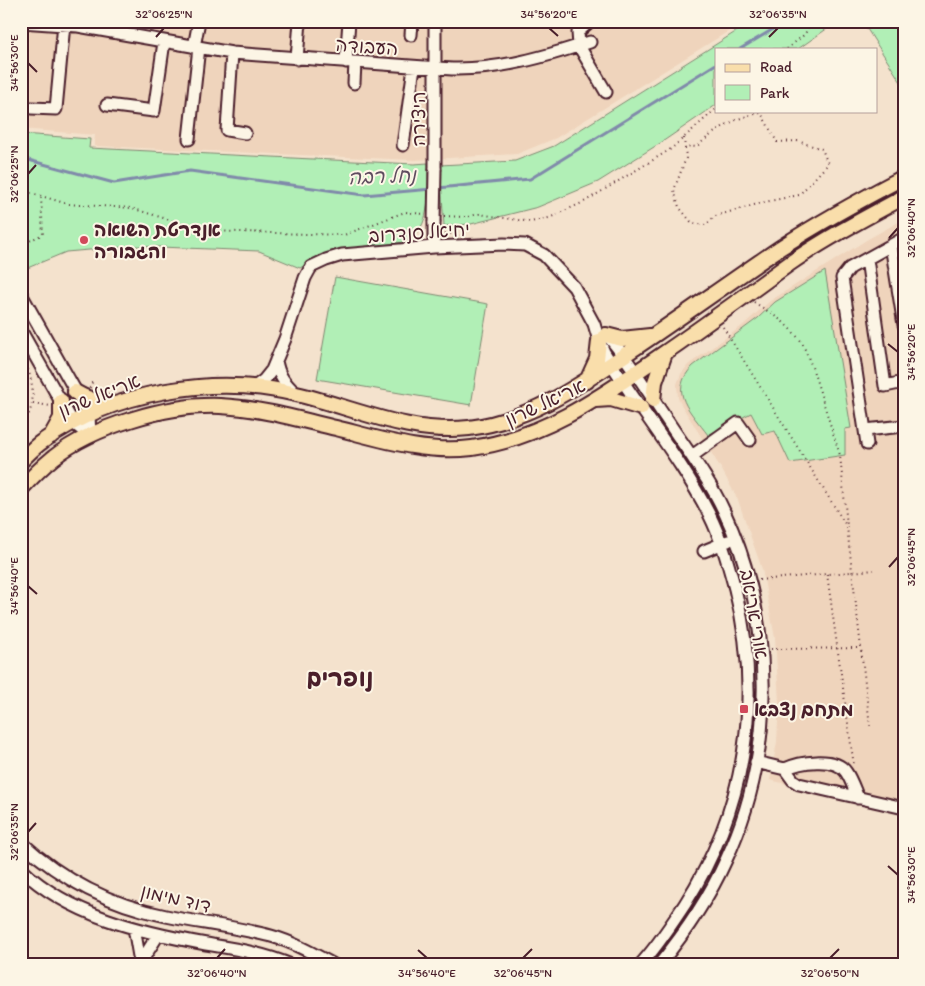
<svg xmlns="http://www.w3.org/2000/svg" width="925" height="986" font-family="Itim,'Playpen Sans Hebrew',sans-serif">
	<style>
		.built { fill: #efd4bc }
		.green { fill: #b1efb6; stroke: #7e8770 }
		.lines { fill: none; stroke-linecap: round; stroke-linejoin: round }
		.stream { stroke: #808aaa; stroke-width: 3 }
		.minor-casing { stroke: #4a1f2b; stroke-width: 15 }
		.major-casing { stroke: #4a1f2b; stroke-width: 18 }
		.path { stroke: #4a1f2b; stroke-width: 2; stroke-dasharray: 1 4; stroke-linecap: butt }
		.minor { stroke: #fcf5e5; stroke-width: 11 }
		.major { stroke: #f9deab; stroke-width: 14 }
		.minor-bridge-casing { stroke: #4a1f2b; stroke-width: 15; stroke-linecap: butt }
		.minor-bridge { stroke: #fcf5e5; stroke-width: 11 }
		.ticks { fill: none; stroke: #4a1f2b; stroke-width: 2 }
		.poi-dot { fill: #d1495b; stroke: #fcf5e5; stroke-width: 2 }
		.labels { text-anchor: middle; stroke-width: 4; stroke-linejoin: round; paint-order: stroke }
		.street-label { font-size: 19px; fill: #4a1f2b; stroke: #fcf5e5 }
		.poi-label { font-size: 19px; font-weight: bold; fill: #4a1f2b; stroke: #fcf5e5; text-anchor: start }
		.water-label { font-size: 20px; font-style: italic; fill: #604c60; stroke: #fcf5e5 }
		.district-label { font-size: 24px; font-weight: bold; fill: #4a1f2b; stroke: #fcf5e5 }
		.neatline { fill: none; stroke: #4a1f2b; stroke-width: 2 }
		.ticks-label { font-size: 12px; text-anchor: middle; fill: #4a1f2b }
	</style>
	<rect width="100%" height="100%" fill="#f4e2cd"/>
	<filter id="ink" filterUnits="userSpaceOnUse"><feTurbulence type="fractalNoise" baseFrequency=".02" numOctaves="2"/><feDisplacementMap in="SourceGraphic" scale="10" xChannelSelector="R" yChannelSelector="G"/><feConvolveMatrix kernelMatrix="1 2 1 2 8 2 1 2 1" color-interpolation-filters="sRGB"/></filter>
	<g filter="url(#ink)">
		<path class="built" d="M21,21h724l-189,117 -39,16 -102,6 -321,-14 1,-11 -74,-6z
			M904,219v594l-134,-33 7,-38 2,-40 -4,-64 -13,-69 -24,-69 -16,-30 -40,-64 -4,-8 -1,-14 4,-10 7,-9 54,-39 28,-25 98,-62z"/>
		<path class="green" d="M753,21h85l-40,28h-82v56l-54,37 -64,40 -60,25 -67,17 -27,2 -4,-61 75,-4 39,-15z
			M862,21h32l10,15v51z
			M21,134l69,5 -1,9 325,16 14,-1c-1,28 6,65 -23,79l-66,8 -14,4 -25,14 -41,-17 -124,-5 -69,6 -41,17 -4,-8z
			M825,271l26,157 -6,1v26l-55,8 -15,-32 -13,3 -11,-21 -43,22c-17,-23 -41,-43 -15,-69l65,-48 17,-16z
			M335,277l153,27 -17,101 -154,-26z"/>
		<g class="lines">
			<path class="stream" d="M740,49l30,-18 13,-10
				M21,158l93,25 76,-12 174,24 68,-6
				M438,188l92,-9 186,-115"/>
			<defs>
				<path id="minor" d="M435,21v148
					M587,21l1,2 -10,9 1,14 27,46
					M21,22l57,4 154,27 220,16c47,1 93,-12 138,-27
					M411,35l1,-14
					M194,47l5,-26
					M232,53l-5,77 18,3
					M297,59l3,-38
					M346,62l3,-41
					M354,83l1,-20
					M107,105l47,6 10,-69
					M31,108l25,1 8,-85
					M189,139l10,-92
					M403,145l11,-78
					M891,245l13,80
					M434,247v-25
					M867,259l18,127 19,-4
					M21,294l68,121 1,21
					M21,331l52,92 17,13
					M606,334c23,25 41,57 61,86 19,29 41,57 56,89 52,109 54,242 3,351 -17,38 -41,73 -67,105
					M276,360c2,16 9,23 20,34
					M256,386l8,-6 8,-10 13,-31 20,-61 6,-11 15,-7 16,-5 92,-8 70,-3 21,1 19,10 30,32 20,37 5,17 5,11c33,55 76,105 105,162 12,24 19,49 26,75 28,110 11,219 -50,315 -14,21 -28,43 -45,61
					M865,430l39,-4
					M867,444l-25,-166 8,-10 54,-30
					M692,456l46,-33 12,17
					M704,551l24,-10
					M756,762l29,7 8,11 6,4 105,24
					M785,769c14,-7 50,-13 61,3 5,7 8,17 12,26
					M21,842c41,38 90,63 145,74 34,7 71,11 105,20 22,6 43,18 63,29
					M21,869c49,47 120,63 185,75 29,5 57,9 85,21
					M134,928l6,34
					M139,965l19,-30"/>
				<path id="major" d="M606,335l16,4 28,-3
					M587,381l10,-22 2,-18
					M75,392c13,8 25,11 40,12
					M596,400l15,-1 30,9
					M653,400l2,-18 10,-29
					M51,436l10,-18v-17
					M21,461c7,-7 14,-15 22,-20 70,-50 171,-67 253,-47 57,13 113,41 173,34 63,-8 114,-45 166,-80 49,-33 96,-67 145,-100 40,-26 82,-49 124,-71
					M21,489c10,-11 21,-22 32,-31 40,-32 116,-54 167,-52 40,2 78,13 116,22 44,11 90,26 136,20 72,-10 130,-52 188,-92 44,-30 86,-61 129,-92 36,-25 76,-46 115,-67"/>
			</defs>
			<use href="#minor" class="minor-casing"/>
			<use href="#major" class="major-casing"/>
			<path class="path" d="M787,49l18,-15 6,-13
				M684,138l2,20 -12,32 5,17 13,16 14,2 9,-9 50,-14 34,-7 29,-31 -6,-15 -25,-8 -20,1 -16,-29c-27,4 -45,17 -65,34l-11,-1
				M21,190l47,14 63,4 74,23 139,4 61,-23 19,2
				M444,216l21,1 14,-3 52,8 18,-4 35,-16 87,-53 45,-40
				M445,233l15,2
				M21,245l22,-11 -2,-37
				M754,302l28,19 11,11 9,10 10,25 28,88 7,70
				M723,327l124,200 23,199
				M90,388l3,-8
				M33,403l17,3
				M21,427c17,-21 13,-45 3,-68
				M827,574l27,192
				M759,580l115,-10
				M771,649l90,-1"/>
			<use href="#minor" class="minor"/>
			<use href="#major" class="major"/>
			<defs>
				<path id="minor-bridge" d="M434,222l1,-53"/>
			</defs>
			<use href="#minor-bridge" class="minor-bridge-casing"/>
			<use href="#minor-bridge" class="minor-bridge"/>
		</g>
	</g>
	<path class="ticks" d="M549,28l9,8M156,37l8,-9M769,37l9,-9M28,63l9,9M28,174l8,-9M889,238l9,-10M888,344l10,8M889,567l9,-10M28,586l9,8M28,832l8,-9M888,866l10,9M418,950l9,8M217,958l8,-9M523,958l9,-9M830,958l9,-9"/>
	<g class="poi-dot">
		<circle cx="84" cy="240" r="5"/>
		<rect x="739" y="704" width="10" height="10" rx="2.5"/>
	</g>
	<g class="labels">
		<g class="street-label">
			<text transform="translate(367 46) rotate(4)" y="7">העבודה</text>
			<text transform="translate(418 119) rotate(-90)" y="7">היצירה</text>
			<text transform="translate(419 232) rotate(-4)" y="7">יחיאל סנדרוב</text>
			<text transform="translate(99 395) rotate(-22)" y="7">אריאל שרון</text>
			<text transform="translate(545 402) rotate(-25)" y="7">אריאל שרון</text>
			<text transform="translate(755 614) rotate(80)" y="7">אורי אריאב</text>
			<text transform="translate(176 898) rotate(13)" y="7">דוד מימון</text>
		</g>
		<g class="poi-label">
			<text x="94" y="236">אנדרטת השואה<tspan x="94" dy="22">והגבורה</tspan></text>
			<text x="754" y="716">מתחם נצבא</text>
		</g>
		<g class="water-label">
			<text transform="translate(382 176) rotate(-2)" y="7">נחל רבה</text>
		</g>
		<g class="district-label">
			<text x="340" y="686">נופרים</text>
		</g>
	</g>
	<rect width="925" height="986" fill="none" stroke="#fcf5e5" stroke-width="55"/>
	<rect x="715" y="48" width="162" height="65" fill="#fcf5e5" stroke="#b59f9b"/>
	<rect x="725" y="64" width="25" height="8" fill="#f9deab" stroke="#b59f9b"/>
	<text x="760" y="72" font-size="15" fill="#4a1f2b">Road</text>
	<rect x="725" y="85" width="25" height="15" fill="#b1efb6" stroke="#b59f9b"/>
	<text x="760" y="98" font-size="15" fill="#4a1f2b">Park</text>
	<rect x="28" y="28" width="870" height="930" class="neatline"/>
	<g class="ticks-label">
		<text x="164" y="18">32°06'25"N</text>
		<text x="549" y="18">34°56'20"E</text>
		<text x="778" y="18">32°06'35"N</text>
		<text transform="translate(14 63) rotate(-90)" y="4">34°56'30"E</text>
		<text transform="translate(14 174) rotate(-90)" y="4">32°06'25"N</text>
		<text transform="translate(911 228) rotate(-90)" y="4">32°06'40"N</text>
		<text transform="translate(911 352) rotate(-90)" y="4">34°56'20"E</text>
		<text transform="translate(911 557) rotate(-90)" y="4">32°06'45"N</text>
		<text transform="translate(14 586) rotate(-90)" y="4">34°56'40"E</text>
		<text transform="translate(14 832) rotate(-90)" y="4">32°06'35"N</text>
		<text transform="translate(911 875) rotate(-90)" y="4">34°56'30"E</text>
		<text x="217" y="977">32°06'40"N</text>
		<text x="427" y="977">34°56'40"E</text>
		<text x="523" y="977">32°06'45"N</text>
		<text x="830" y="977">32°06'50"N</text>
	</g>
</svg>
